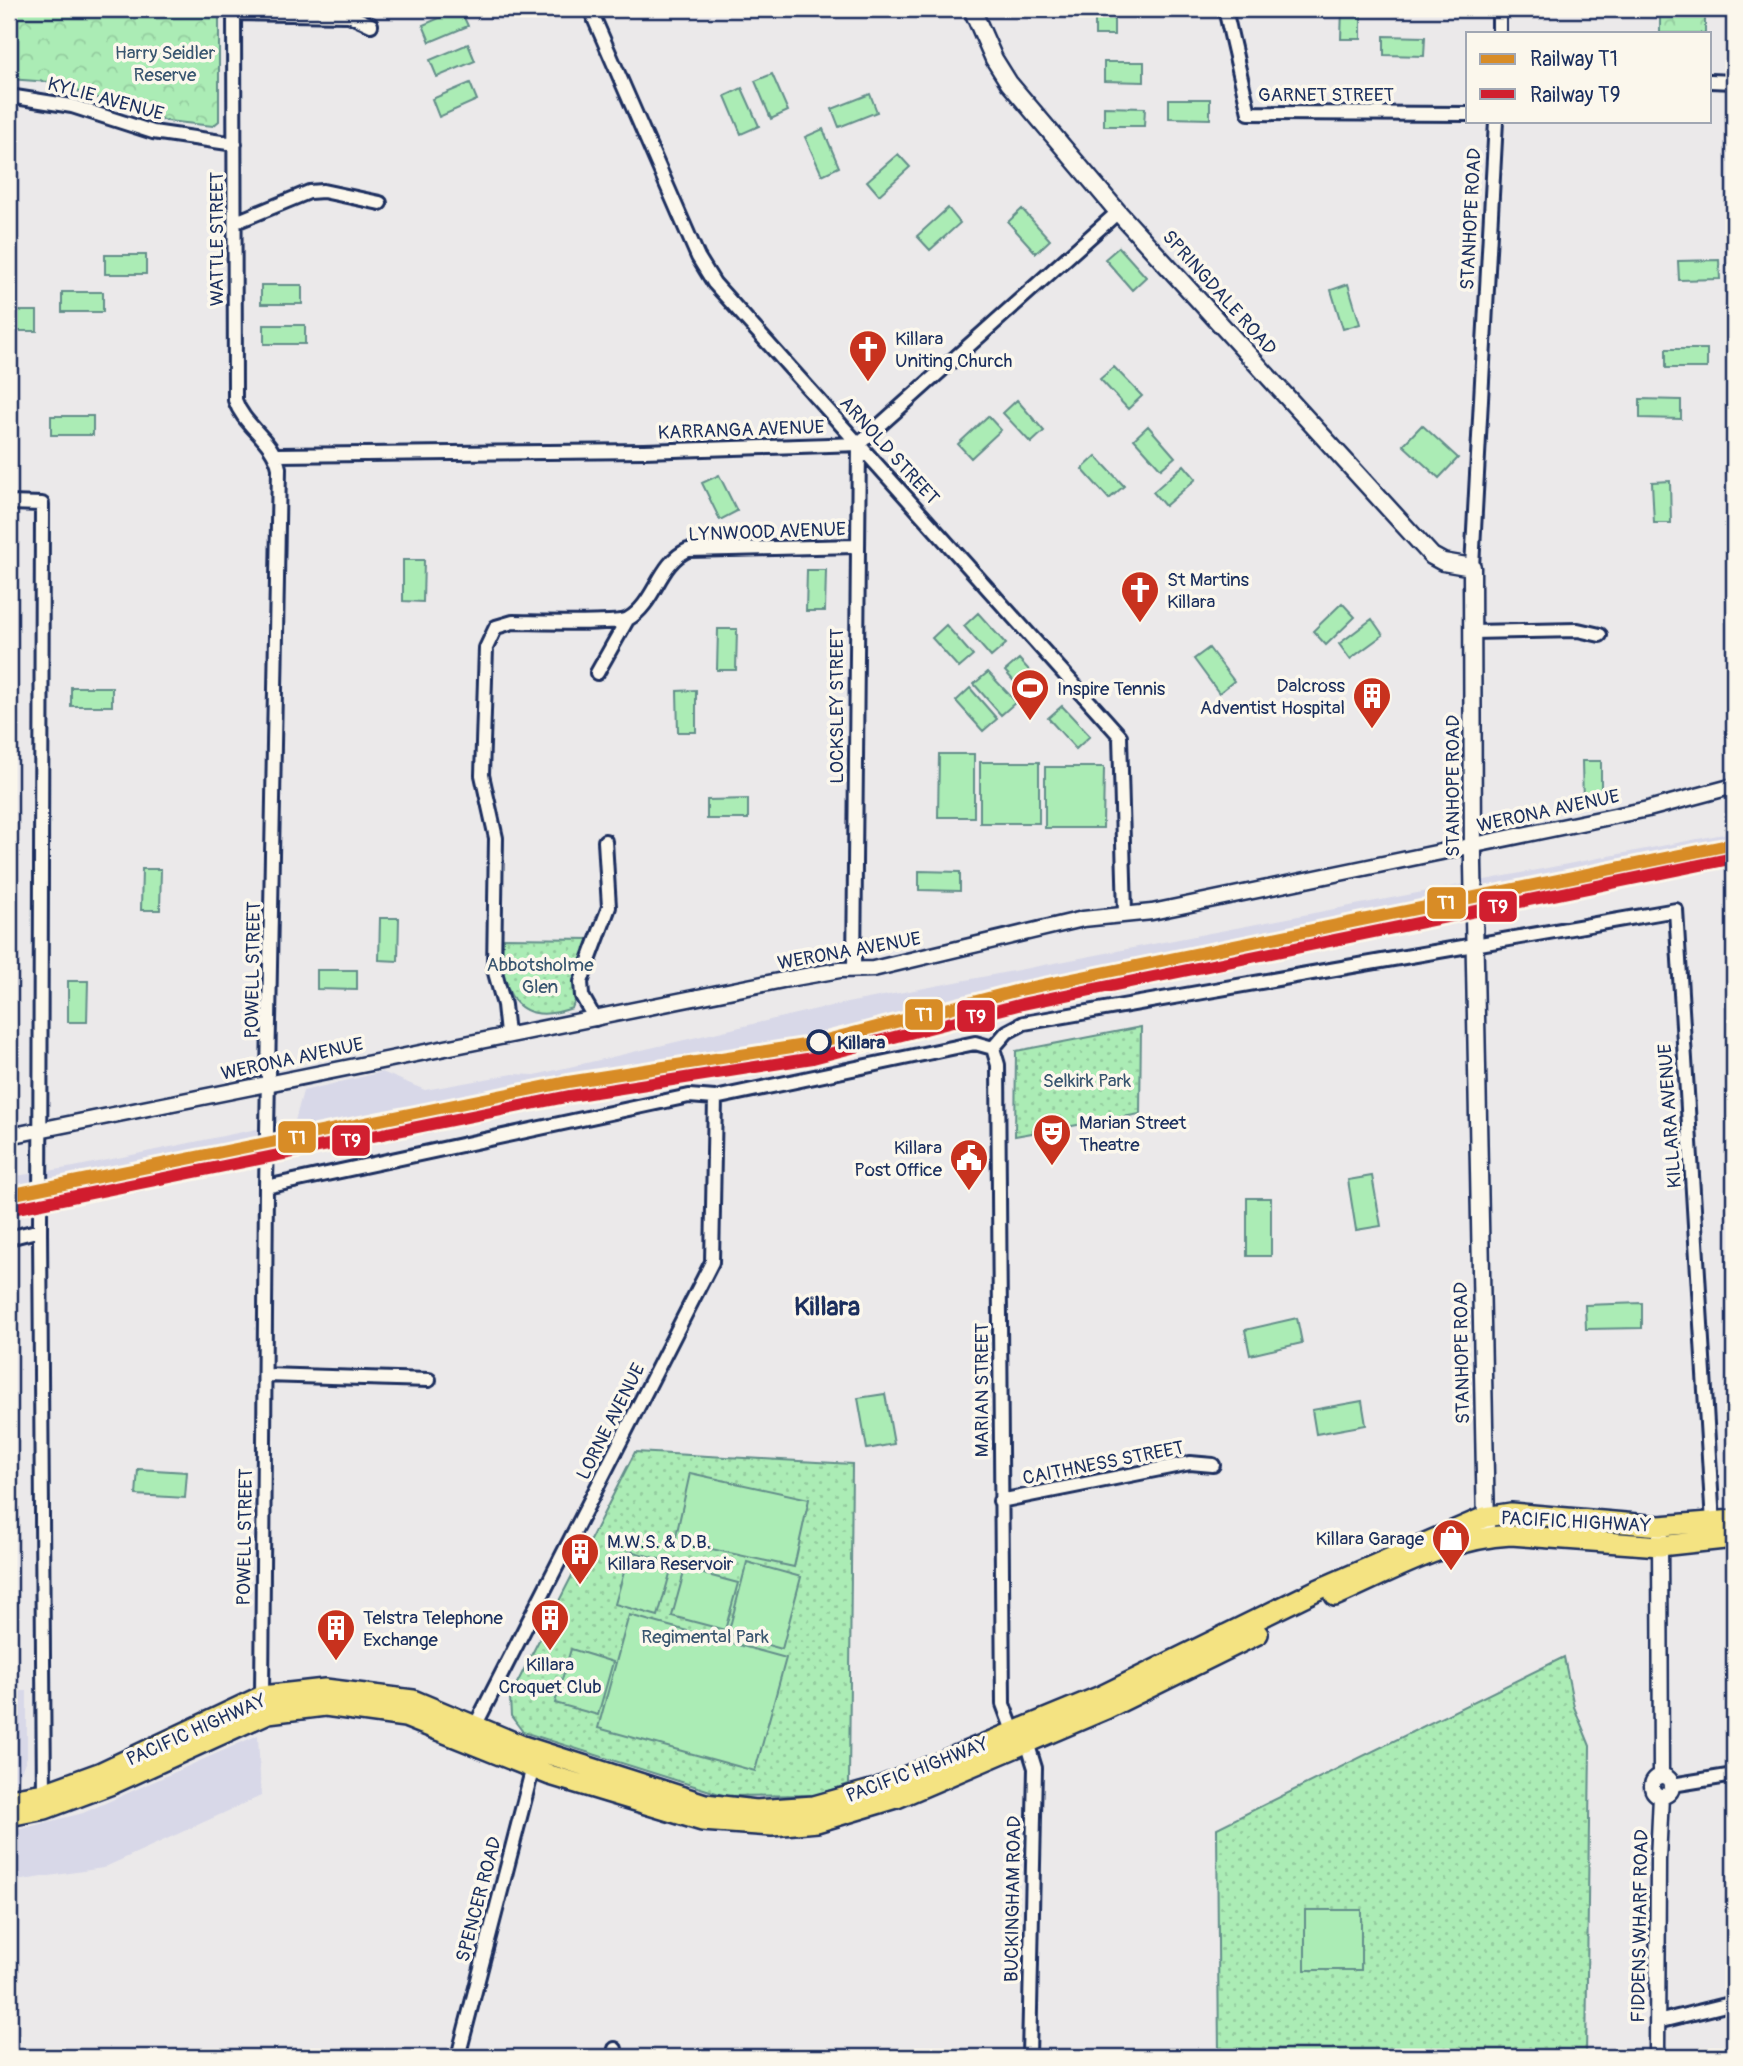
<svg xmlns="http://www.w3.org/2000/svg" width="1743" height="2066" font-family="Pangolin,sans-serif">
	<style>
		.built { fill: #d8d8e8 }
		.grass { fill: url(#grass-dots); stroke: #638e8a; stroke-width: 2 }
		.forest { fill: url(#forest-crowns); stroke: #638e8a; stroke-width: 2 }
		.garden { fill: #abecb5; stroke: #638e8a; stroke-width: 2 }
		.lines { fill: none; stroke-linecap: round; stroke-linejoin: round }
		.minor-casing { stroke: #1b2f5e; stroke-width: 18 }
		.tertiary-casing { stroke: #1b2f5e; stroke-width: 19 }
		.secondary-casing { stroke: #1b2f5e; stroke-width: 21 }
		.trunk-casing { stroke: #1b2f5e; stroke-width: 24 }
		.minor { stroke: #fbf7ec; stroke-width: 12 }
		.tertiary { stroke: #fbf7ec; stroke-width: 14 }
		.secondary { stroke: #fbf7ec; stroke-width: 16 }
		.trunk { stroke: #f4e382; stroke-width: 19 }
		.rail-1-casing { stroke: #fbf7ec; stroke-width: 18 }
		.rail-2-casing { stroke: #fbf7ec; stroke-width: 18 }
		.rail-1 { stroke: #d88c26; stroke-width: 12 }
		.rail-2 { stroke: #d11f2f; stroke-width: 12 }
		.stop-dot { fill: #fbf7ec; stroke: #1b2f5e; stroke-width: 3.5 }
		.labels { text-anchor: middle; stroke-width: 7; stroke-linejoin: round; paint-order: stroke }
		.park-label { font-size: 19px; fill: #38556f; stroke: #fbf7ec }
		.street-label { font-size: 19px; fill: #1b2f5e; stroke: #fbf7ec }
		.poi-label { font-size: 19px; fill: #1b2f5e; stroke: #fbf7ec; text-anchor: start }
		.stop-label { font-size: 19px; font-weight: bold; fill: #1b2f5e; stroke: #fbf7ec; text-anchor: start }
		.district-label { font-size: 26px; font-weight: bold; fill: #1b2f5e; stroke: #fbf7ec }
		.line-badge { stroke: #fbf7ec; stroke-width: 2.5 }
		.badge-label { font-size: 19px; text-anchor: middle; font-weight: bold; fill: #fff }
	</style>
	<defs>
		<pattern id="grass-dots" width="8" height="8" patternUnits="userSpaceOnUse" patternTransform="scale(1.75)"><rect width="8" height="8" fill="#abecb5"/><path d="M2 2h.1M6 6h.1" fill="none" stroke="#93cb9e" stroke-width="1.8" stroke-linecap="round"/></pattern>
		<pattern id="forest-crowns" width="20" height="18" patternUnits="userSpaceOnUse" patternTransform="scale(1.75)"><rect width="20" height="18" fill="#abecb5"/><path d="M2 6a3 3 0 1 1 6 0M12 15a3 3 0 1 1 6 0" fill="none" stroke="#93cb9e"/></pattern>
	</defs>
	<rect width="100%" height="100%" fill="#ebe9ea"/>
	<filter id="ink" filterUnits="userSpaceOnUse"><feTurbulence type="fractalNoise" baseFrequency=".0143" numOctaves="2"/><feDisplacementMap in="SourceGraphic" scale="14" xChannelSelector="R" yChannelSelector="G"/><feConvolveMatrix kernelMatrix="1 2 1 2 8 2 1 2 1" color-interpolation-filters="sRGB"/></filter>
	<g filter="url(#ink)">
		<path class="built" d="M1734,832v20l-302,58 -318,68 -280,71 -91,18 -149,16 -585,120v-26l65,-10 221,-46 8,-30 79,-19 43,18 88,-16 22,1 286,-67z
			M9,1691h18v66l-9,22 -9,5z
			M258,1735l3,61 -158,72 -94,14v-50l74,-19z"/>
		<path class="grass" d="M503,938l90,1 -17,42v17l-4,10c-59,21 -73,-20 -69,-70z
			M1141,1027l-1,87 -125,22 1,-85z
			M635,1452l217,12 -3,320 -33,11 -90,1 -203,-64 -12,-16 -1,-19z
			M1564,1657l10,50 16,39 -4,311h-367l-2,-229z"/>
		<path class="forest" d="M9,9h210v112l-6,5 -46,-5 -117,-39 -41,-3z
			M1660,9h45v24h-45z"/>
		<path class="garden" d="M460,9l8,17 -38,16 -7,-17z
			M1095,9h19v26h-19z
			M1342,9h19v30h-20z
			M1384,36l41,1 -1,19 -40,-1z
			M468,44l7,17 -38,16 -7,-17z
			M1104,62h40v20l-40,-1z
			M772,74l16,37 -17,8 -16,-38z
			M470,83l7,17 -38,17 -7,-18z
			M742,88l17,38 -18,8 -16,-38z
			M870,94l7,18 -38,15 -7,-18z
			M1169,99h41v20l-41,-1z
			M1104,107l41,1 -1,18h-40z
			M823,129l16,38 -17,8 -17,-38z
			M898,154l12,13 -31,28 -12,-14z
			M948,208l12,15 -30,27 -13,-14z
			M1022,209l28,31 -14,13 -28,-31z
			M1119,247l27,30 -14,13 -27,-31z
			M105,255h41v19h-41z
			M1719,260l1,19 -41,1 -1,-19z
			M1348,284l12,40 -17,5 -12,-39z
			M261,285h41v19h-41z
			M62,292h41v20h-41z
			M9,311h28v20h-28z
			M264,325h41v19h-41z
			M1666,349h41v19h-41z
			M1114,367l28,29 -14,13 -28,-30z
			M1640,399l41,1v19l-41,-1z
			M1017,400l27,31 -13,12 -28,-30z
			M51,416h42v19h-42z
			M988,416l13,14 -30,28 -13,-14z
			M1422,425l36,33 -19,20 -36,-33z
			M1148,426l27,31 -14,12 -27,-30z
			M1096,456l28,30 -15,13 -27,-30z
			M1184,465l12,14 -31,27 -12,-14z
			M719,475l18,36 -17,9 -18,-37z
			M1670,481l1,42h-17l-2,-41z
			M403,560h21l-1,42 -20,-1z
			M807,570h19l-1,41h-19z
			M1342,603l13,14 -29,28 -13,-14z
			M978,613l28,31 -15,13 -27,-31z
			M1372,619l11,16 -33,24 -11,-15z
			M946,625l27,31 -14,12 -27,-30z
			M718,629h19l-1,41h-19z
			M1209,648l25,33 -15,12 -25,-34z
			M1019,659l27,30 -14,13 -27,-31z
			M988,672l28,30 -15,13 -27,-31z
			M71,687h41v19h-41z
			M970,688l27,31 -14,12 -27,-30z
			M696,690v42h-18l-1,-41z
			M1062,706l28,30 -14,13 -28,-31z
			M939,754h35v63h-36z
			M1582,761h19v41l-18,1z
			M980,762h59v61h-59z
			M1045,767h59l-1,61h-58z
			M748,799v20h-41v-19z
			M142,869h19l-1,41h-19z
			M919,871l41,1v19l-41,-1z
			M380,918h19l-1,43 -19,-1z
			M317,970h40v20l-40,-1z
			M68,981h20l-1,41h-19z
			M1372,1176l9,50 -25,4 -8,-50z
			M1247,1198h24v58h-24z
			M1642,1303v25l-56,1 -1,-24z
			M1297,1318l5,25 -52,12 -5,-25z
			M885,1394l9,50 -27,5 -9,-51z
			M1362,1401l4,24 -50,9 -4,-24z
			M138,1469l49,3 -2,26 -49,-3z
			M690,1473l119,26 -15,68 -119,-26z
			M630,1551l43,12 -15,53 -43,-12z
			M747,1562l54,15 -19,72 -54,-15z
			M685,1569l53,14 -13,47 -53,-14z
			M629,1615l157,43 -31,113 -157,-43z
			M571,1649l42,13 -15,53 -43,-12z
			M1305,1910h56v60h-56z"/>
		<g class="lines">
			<defs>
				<path id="minor" d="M234,9l1,391c9,27 38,39 44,68l-13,719 -4,509
					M590,9l108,248 16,26 406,453 5,177
					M1225,9l24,104 219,1
					M234,13l115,2 22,10
					M1499,33v-24
					M1710,81l24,1
					M9,96l63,10 81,26 82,12
					M236,222l73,-30 14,-1 57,12
					M277,455l367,-4 215,-7 259,-232
					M9,503l33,1 -2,726 4,568
					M1472,567l24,-446
					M1472,632l106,-2 22,5
					M597,673l30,-53
					M854,969l5,-525
					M595,1019l-13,-23 -1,-14 28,-75 -4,-66
					M507,1034l-3,-29 -10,-36 2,-131 -14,-63 4,-127 10,-21 17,-5c20,0 103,3 115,-3 28,-16 30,-56 60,-69l168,-4
					M993,1048l14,-16 17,-9 652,-113 37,613
					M993,1048l5,17 5,639 10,27
					M266,1187l423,-91 26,2 260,-55 18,5
					M9,1238l31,-8
					M265,1375l164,5
					M1000,1501l190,-38 23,2
					M473,1730l239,-468 3,-164
					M1027,1742l8,26 -6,289
					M1672,1785l62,-10
					M1657,2022l77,-19
					M458,2057l76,-294
					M613,2057l2,-8"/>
				<path id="tertiary" d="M9,1136l774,-156 57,-10 33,-1 210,-50 69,-7 496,-103 86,-23
					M1660,1536l1,240
					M1652 1786a10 10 0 1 1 20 0a10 10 0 1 1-20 0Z
					M1657,2057l1,-197 3,-64"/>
				<path id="secondary" d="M972,9l22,50 15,24 109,129 314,344 11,6 29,5 1,297 13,662"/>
				<path id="trunk" d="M1335,1596c57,-25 113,-58 176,-61l149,11 74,-8
					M9,1799l35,-6 55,-20 163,-77 63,-7 88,11 110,46 182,58 51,6 58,-4 61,-17 228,-94 214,-105 168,-73 26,-4 149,13 74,-6
					M9,1816l36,-7 67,-25 156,-71 57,-7 80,11 145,58 152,46 70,5 45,-4 80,-24 209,-89 152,-75"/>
			</defs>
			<use href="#minor" class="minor-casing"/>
			<use href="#tertiary" class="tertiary-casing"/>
			<use href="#secondary" class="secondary-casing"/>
			<use href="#trunk" class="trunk-casing"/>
			<use href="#minor" class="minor"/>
			<use href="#tertiary" class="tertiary"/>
			<use href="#secondary" class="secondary"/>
			<use href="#trunk" class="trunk"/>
			<defs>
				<path id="rail-1" d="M9,1195l559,-113 243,-38 208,-54 715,-146"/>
				<path id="rail-2" d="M12,1209l558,-113 243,-38 209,-54 712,-146"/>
			</defs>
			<use href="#rail-1" class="rail-1-casing"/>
			<use href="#rail-2" class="rail-2-casing"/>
			<use href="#rail-1" class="rail-1"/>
			<use href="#rail-2" class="rail-2"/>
		</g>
	</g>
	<defs>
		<symbol id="church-pin" viewBox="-11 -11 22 30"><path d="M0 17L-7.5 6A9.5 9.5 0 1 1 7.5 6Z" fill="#c8321e" stroke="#fbf7ec"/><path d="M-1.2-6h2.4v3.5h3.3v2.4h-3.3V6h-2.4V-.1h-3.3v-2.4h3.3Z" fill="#fff"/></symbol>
		<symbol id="stadium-pin" viewBox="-11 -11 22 30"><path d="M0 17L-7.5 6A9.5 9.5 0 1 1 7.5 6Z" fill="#c8321e" stroke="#fbf7ec"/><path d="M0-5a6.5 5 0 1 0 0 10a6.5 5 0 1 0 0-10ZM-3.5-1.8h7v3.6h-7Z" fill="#fff"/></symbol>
		<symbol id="building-pin" viewBox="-11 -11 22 30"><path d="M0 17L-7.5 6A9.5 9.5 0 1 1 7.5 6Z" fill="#c8321e" stroke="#fbf7ec"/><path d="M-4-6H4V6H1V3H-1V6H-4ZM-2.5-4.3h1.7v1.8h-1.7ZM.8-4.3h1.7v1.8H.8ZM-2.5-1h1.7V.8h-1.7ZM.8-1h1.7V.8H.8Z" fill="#fff"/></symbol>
		<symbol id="theatre-pin" viewBox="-11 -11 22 30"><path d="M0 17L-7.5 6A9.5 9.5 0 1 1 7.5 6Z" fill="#c8321e" stroke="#fbf7ec"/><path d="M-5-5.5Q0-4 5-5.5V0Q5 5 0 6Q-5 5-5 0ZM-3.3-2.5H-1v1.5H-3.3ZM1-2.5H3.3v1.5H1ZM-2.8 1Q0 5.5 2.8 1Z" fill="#fff"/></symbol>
		<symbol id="civic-pin" viewBox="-11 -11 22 30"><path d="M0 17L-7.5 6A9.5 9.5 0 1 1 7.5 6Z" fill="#c8321e" stroke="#fbf7ec"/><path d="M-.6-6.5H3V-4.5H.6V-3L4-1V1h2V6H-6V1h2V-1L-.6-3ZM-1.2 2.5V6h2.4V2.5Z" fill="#fff"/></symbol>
		<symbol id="shop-pin" viewBox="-11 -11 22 30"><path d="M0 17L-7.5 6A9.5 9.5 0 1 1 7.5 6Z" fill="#c8321e" stroke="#fbf7ec"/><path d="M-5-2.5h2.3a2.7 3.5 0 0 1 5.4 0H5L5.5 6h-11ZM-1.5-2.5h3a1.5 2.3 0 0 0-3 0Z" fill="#fff"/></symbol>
	</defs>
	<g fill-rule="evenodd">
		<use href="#church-pin" x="846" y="327" width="44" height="60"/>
		<use href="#church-pin" x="1118" y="568" width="44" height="60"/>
		<use href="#stadium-pin" x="1008" y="666" width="44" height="60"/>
		<use href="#building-pin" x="1350" y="674" width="44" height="60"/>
		<use href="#theatre-pin" x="1030" y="1111" width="44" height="60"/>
		<use href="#civic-pin" x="947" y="1136" width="44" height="60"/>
		<use href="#shop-pin" x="1429" y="1516" width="44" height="60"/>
		<use href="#building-pin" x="558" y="1530" width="44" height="60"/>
		<use href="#building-pin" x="528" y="1596" width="44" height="60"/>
		<use href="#building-pin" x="314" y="1606" width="44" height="60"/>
	</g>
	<circle class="stop-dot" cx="819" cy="1042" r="11"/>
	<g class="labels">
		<g class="park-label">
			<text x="165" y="59">Harry Seidler<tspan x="165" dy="22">Reserve</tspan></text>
			<text x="540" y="971">Abbotsholme<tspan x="540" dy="22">Glen</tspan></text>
			<text x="1087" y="1087">Selkirk Park</text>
			<text x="705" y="1643">Regimental Park</text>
		</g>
		<g class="street-label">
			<text x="1326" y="101">GARNET STREET</text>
			<text transform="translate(106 98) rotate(15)" y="7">KYLIE AVENUE</text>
			<text transform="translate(1470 219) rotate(-87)" y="7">STANHOPE ROAD</text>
			<text transform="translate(216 239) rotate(-90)" y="7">WATTLE STREET</text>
			<text transform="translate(1220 292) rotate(48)" y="7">SPRINGDALE ROAD</text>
			<text transform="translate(741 429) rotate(-2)" y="7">KARRANGA AVENUE</text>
			<text transform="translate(890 450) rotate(48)" y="7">ARNOLD STREET</text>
			<text transform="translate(767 531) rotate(-2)" y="7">LYNWOOD AVENUE</text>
			<text transform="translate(836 706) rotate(-90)" y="7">LOCKSLEY STREET</text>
			<text transform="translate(1452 786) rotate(-90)" y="7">STANHOPE ROAD</text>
			<text transform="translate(1548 810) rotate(-12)" y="7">WERONA AVENUE</text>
			<text transform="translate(849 950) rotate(-10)" y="7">WERONA AVENUE</text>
			<text transform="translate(252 970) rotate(-89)" y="7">POWELL STREET</text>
			<text transform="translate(292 1058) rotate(-12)" y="7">WERONA AVENUE</text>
			<text transform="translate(1669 1116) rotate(-94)" y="7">KILLARA AVENUE</text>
			<text transform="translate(1461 1353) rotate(-91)" y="7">STANHOPE ROAD</text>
			<text transform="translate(981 1390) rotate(-90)" y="7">MARIAN STREET</text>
			<text transform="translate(610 1421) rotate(-63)" y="7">LORNE AVENUE</text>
			<text transform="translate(1103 1462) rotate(-11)" y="7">CAITHNESS STREET</text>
			<text transform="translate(1576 1521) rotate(3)" y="7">PACIFIC HIGHWAY</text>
			<text transform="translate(244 1537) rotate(-89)" y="7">POWELL STREET</text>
			<text transform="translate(196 1729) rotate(-24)" y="7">PACIFIC HIGHWAY</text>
			<text transform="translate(917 1769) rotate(-21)" y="7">PACIFIC HIGHWAY</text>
			<text transform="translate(478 1899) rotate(-75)" y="7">SPENCER ROAD</text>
			<text transform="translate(1012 1899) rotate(-89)" y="7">BUCKINGHAM ROAD</text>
			<text transform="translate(1639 1926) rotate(-89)" y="7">FIDDENS WHARF ROAD</text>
		</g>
		<g class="poi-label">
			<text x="895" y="345">Killara<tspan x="895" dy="22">Uniting Church</tspan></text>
			<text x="1167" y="586">St Martins<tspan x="1167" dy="22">Killara</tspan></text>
			<text x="1345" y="692" text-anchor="end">Dalcross<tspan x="1345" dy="22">Adventist Hospital</tspan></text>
			<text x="1057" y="695">Inspire Tennis</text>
			<text x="1079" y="1129">Marian Street<tspan x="1079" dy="22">Theatre</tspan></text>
			<text x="942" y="1154" text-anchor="end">Killara<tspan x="942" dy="22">Post Office</tspan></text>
			<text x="1424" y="1545" text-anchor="end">Killara Garage</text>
			<text x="607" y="1548">M.W.S. &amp; D.B.<tspan x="607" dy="22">Killara Reservoir</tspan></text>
			<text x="363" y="1624">Telstra Telephone<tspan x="363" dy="22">Exchange</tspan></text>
			<text x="550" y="1671" text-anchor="middle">Killara<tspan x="550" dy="22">Croquet Club</tspan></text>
		</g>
		<g class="stop-label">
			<text x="837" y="1049">Killara</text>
		</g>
		<g class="district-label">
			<text x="827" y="1315">Killara</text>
		</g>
	</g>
	<g class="line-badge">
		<rect x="1426" y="886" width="41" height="34" rx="7" fill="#d88c26"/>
		<rect x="1478" y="890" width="40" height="33" rx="7" fill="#d11f2f"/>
		<rect x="904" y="998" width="40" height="33" rx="7" fill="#d88c26"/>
		<rect x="956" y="999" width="40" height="34" rx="7" fill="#d11f2f"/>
		<rect x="277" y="1120" width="40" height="34" rx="7" fill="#d88c26"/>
		<rect x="331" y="1124" width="40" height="33" rx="7" fill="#d11f2f"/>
	</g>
	<g class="badge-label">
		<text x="1446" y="909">T1</text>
		<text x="1498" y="913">T9</text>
		<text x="924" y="1021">T1</text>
		<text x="976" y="1023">T9</text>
		<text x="297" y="1144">T1</text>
		<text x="351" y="1147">T9</text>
	</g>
	<rect width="1743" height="2066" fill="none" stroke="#fbf7ec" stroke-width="35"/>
	<rect x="18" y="18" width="1708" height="2031" fill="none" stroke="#1b2f5e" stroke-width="2.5" filter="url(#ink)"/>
	<rect x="1466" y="32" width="245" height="91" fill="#fbf7ec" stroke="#a1a7b3" stroke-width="2"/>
	<rect x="1480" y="54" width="35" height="10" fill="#d88c26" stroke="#a1a7b3" stroke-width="2"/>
	<text x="1530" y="66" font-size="21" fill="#1b2f5e">Railway T1</text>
	<rect x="1480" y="89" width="35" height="10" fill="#d11f2f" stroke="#a1a7b3" stroke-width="2"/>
	<text x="1530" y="102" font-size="21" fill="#1b2f5e">Railway T9</text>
</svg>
